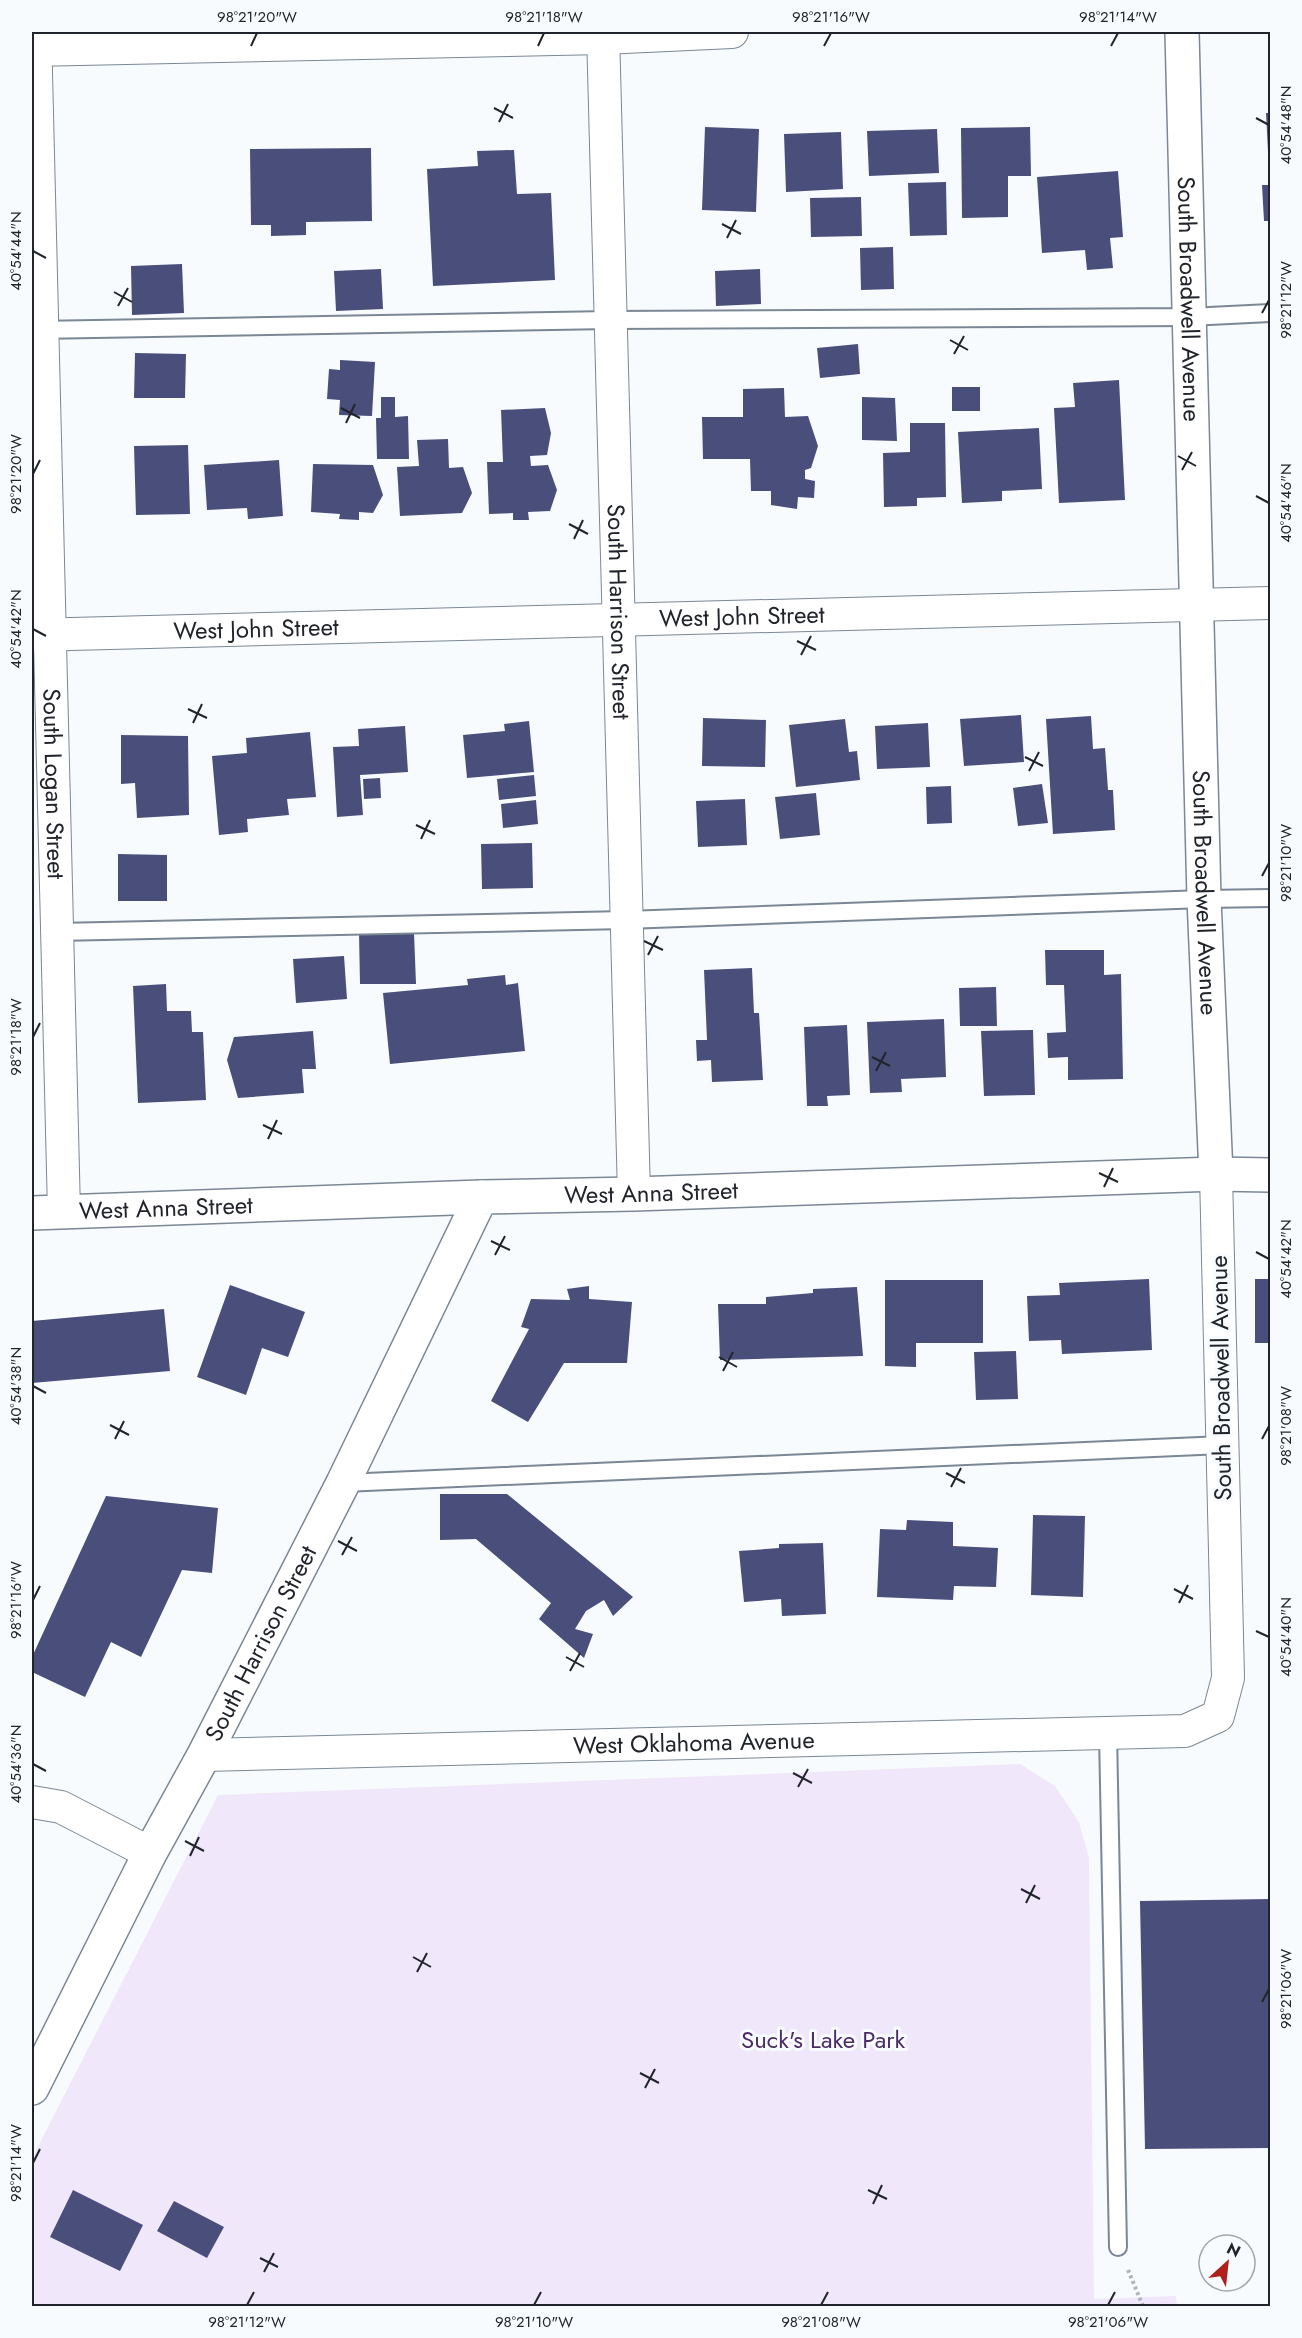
<svg xmlns="http://www.w3.org/2000/svg" width="1302" height="2338" font-family="Jost,sans-serif">
	<style>
		.green { fill: #f0e7fa }
		.building { fill: #4a4e7a }
		.lines { fill: none; stroke-linecap: round; stroke-linejoin: round }
		.service-casing { stroke: #7b8794; stroke-width: 20 }
		.minor-casing { stroke: #7b8794; stroke-width: 34 }
		.tertiary-casing { stroke: #7b8794; stroke-width: 36 }
		.secondary-casing { stroke: #7b8794; stroke-width: 36 }
		.path { stroke: #b0b3b7; stroke-width: 4; stroke-dasharray: 3 3; stroke-linecap: butt }
		.service { stroke: #fff; stroke-width: 16 }
		.minor { stroke: #fff; stroke-width: 32 }
		.tertiary { stroke: #fff; stroke-width: 33 }
		.secondary { stroke: #fff; stroke-width: 33 }
		.ticks { fill: none; stroke: #21252b; stroke-width: 2 }
		.labels { text-anchor: middle; stroke-width: 6; stroke-linejoin: round; paint-order: stroke }
		.street-label { font-size: 24px; fill: #21252b; stroke: #f8fbfe }
		.park-label { font-size: 24px; fill: #4c2c67; stroke: #f8fbfe }
		.neatline { fill: none; stroke: #21252b; stroke-width: 2 }
		.ticks-label { font-size: 15px; text-anchor: middle; fill: #21252b }
	</style>
	<rect width="100%" height="100%" fill="#f8fbfe"/>
	<path class="green" d="M1020,1764l35,22 24,36 10,36 5,441 82,-3 1,10h-1145v-148l186,-363z"/>
	<path class="building" d="M1266,113h4v58h-1z
		M705,127l54,2 -3,83 -54,-2z
		M1030,127l1,49h-23v41l-46,1 -1,-90z
		M937,129l2,44 -70,3 -2,-45z
		M841,132l2,57 -57,3 -2,-58z
		M371,148l1,73 -66,1v13l-35,1v-11h-20l-1,-76z
		M514,150l3,44 34,-1 4,87 -122,6 -6,-117 51,-3 -1,-15z
		M1118,171l5,66 -13,1 3,30 -26,2 -2,-20 -43,3 -5,-76z
		M946,182l1,53 -37,1 -2,-53z
		M1262,185h8v36h-6z
		M861,197l1,39 -51,1 -1,-39z
		M893,247l1,42 -33,1 -1,-42z
		M182,264l2,49 -52,2 -1,-49z
		M381,269l2,40 -47,2 -2,-40z
		M760,269l1,35 -45,2 -1,-35z
		M858,344l2,30 -40,4 -3,-30z
		M135,353l51,1 -1,44h-51z
		M340,360l35,2 -3,54 -33,-1 1,-15 -13,-1 2,-30 11,1z
		M1119,380l6,120 -66,3 -5,-95 21,-1 -2,-24z
		M952,387h28v24h-28z
		M784,388l1,29 23,-1 10,30 -7,22 -6,2v9l10,2 -1,17 -16,-1 -1,12 -26,-4v-14h-20l-1,-32h-47l-1,-42h41v-28z
		M381,397h14v20l13,-1 1,43h-32l-1,-41h5z
		M862,397l33,1 2,43 -35,-1z
		M545,408l6,25 -4,22 -17,1 1,10 17,-1 9,25 -7,21 -22,1 1,8h-16v-7l-24,1 -2,-52h16l-2,-52z
		M910,423h35l1,74 -29,1v8l-33,1 -1,-54 27,-1z
		M1039,428l3,61 -40,2v10l-40,2 -4,-71z
		M448,439l1,29 14,-1 9,26 -10,20 -62,3 -3,-49 22,-1 -2,-26z
		M188,445l2,69 -54,1 -2,-69z
		M279,460l4,56 -35,3 -1,-11 -40,2 -3,-45z
		M313,464l60,1 10,30 -10,18 -14,-1v8l-20,-1 1,-5 -29,-2z
		M1021,715l3,47 -60,4 -4,-47z
		M1091,716l2,33 12,-1 3,42h5l2,40 -62,4 -7,-115z
		M703,718l63,2 -1,47 -63,-1z
		M845,719l4,33 8,-1 3,29 -64,7 -7,-62z
		M529,721l5,51 -67,6 -4,-43 42,-4 -1,-7z
		M928,723l2,44 -53,2 -2,-43z
		M405,726l3,46 -48,3 3,40 -26,2 -4,-70 26,-1 -1,-17z
		M310,732l6,65 -29,2 2,16 -42,4 1,13 -29,3 -7,-79 35,-3 -1,-15z
		M121,735l67,1 1,79 -52,3 -2,-35 -14,1z
		M534,775l2,21 -37,4 -2,-21z
		M380,778l1,20 -17,1 -1,-20z
		M1042,784l6,39 -30,3 -5,-38z
		M951,786l1,37 -25,1 -1,-37z
		M816,793l4,42 -40,4 -5,-42z
		M745,799l2,46 -49,2 -2,-46z
		M536,800l2,24 -35,4 -2,-24z
		M532,843l1,45 -51,1 -1,-45z
		M118,854l49,1v46h-49z
		M359,933h55l2,51h-56z
		M1045,950h59v25l17,-1 2,105 -55,1v-23l-20,1 -1,-25 19,-1 -2,-47h-18z
		M344,956l3,43 -51,4 -3,-44z
		M752,968l2,45h5l4,67 -51,2 -1,-22 -14,1 -1,-21h11l-3,-70z
		M505,975l1,10 12,-2 7,68 -135,13 -7,-71 85,-8 -1,-6z
		M166,984l1,27h24l1,21h11l3,68 -68,3 -5,-117z
		M996,987l1,39h-37l-1,-38z
		M944,1019l2,58 -45,2 1,13 -32,1 -3,-71z
		M847,1025l3,70 -23,1 1,10h-21l-3,-79z
		M1033,1030l2,65 -51,1 -3,-65z
		M313,1031l3,38h-14l2,24 -66,5 -11,-38 7,-23z
		M1149,1279l3,71 -90,4 -1,-14 -32,1 -2,-45 33,-1 -1,-12z
		M1255,1279h15v64h-15z
		M885,1280h98v63h-67v24l-31,-1z
		M230,1285l75,27 -17,45 -26,-9 -16,47 -49,-18z
		M589,1286v13l43,3 -5,61h-63l-36,59 -37,-21 38,-72 -8,-2 10,-28 39,1 -3,-11z
		M857,1287l6,69 -143,4 -2,-56h48v-7l47,-4v-4z
		M164,1309l6,62 -138,12v-62z
		M1016,1351l2,48 -42,1 -2,-48z
		M440,1494h67l126,103 -20,19 -9,-16 -18,11 -11,18 18,5 -9,24 -45,-39 12,-16 -75,-64 -36,1z
		M106,1496l112,12 -6,65 -30,-3 -41,87 -30,-15 -26,55 -53,-25v-15z
		M1033,1515l52,1 -2,81 -52,-2z
		M907,1520l46,2v24l45,2 -2,39 -42,-1 -1,14 -76,-3 3,-68 26,1z
		M823,1543l3,71 -44,2 -1,-17 -37,3 -5,-51 40,-3v-4z
		M1270,1899v249l-125,1 -5,-248z
		M73,2190l70,35 -23,46 -70,-34z
		M174,2201l50,26 -17,31 -50,-27z"/>
	<g class="lines">
		<defs>
			<path id="service" d="M36,330l574,-10 579,-3 81,-4
				M57,932l569,-12 578,-21 66,-1
				M343,1483l880,-38
				M1108,1733l10,514"/>
			<g id="minor">
				<path id="s1" d="M35,32l29,1180"/>
				<path id="s2" d="M603,32l31,1162"/>
				<path d="M32,50l571,-12 129,-6"/>
				<path id="s3" d="M32,635l1238,-32"/>
				<path id="s4" d="M204,1755l981,-24 33,-15 10,-38 -12,-504"/>
				<path d="M32,1802l29,5 89,46"/>
			</g>
			<g id="tertiary">
				<path id="s5" d="M32,1213l449,-16"/>
			</g>
			<g id="secondary">
				<path id="s6" d="M1182,32l22,867 12,275"/>
				<path id="s7" d="M32,2088l118,-235 54,-98 139,-272 138,-286 153,-3 582,-20 54,1"/>
			</g>
		</defs>
		<use href="#service" class="service-casing"/>
		<use href="#minor" class="minor-casing"/>
		<use href="#tertiary" class="tertiary-casing"/>
		<use href="#secondary" class="secondary-casing"/>
		<path class="path" d="M1128,2270l15,36"/>
		<use href="#service" class="service"/>
		<use href="#minor" class="minor"/>
		<use href="#tertiary" class="tertiary"/>
		<use href="#secondary" class="secondary"/>
	</g>
	<path class="ticks" d="M251,46l6,-13M538,46l6,-13M824,46l7,-13M1111,46l7,-13M494,108l19,10M1256,118l13,7M499,122l9,-18M722,224l19,10M727,238l9,-18M33,251l13,7M114,292l18,10M118,306l10,-18M1262,313l7,-13M950,340l18,10M954,354l10,-18M341,408l19,10M346,423l9,-19M1178,456l18,10M1182,470l10,-18M33,474l7,-14M1256,496l13,7M569,524l19,10M574,539l9,-19M33,629l13,7M797,641l19,9M801,655l10,-19M188,709l19,9M193,723l9,-19M1025,757l18,9M1029,771l10,-19M416,825l19,9M421,839l9,-19M1262,876l7,-13M644,941l19,9M648,955l10,-19M33,1037l7,-14M872,1057l18,9M876,1071l10,-19M263,1125l19,9M268,1139l9,-19M1099,1173l19,9M1104,1187l9,-19M491,1241l19,9M1256,1252l13,7M495,1255l10,-19M719,1357l18,10M723,1371l10,-19M33,1386l13,7M110,1425l19,10M115,1439l9,-18M1262,1439l7,-13M946,1473l19,10M951,1487l10,-19M338,1541l19,10M342,1555l10,-18M1174,1589l19,10M33,1600l7,-14M1179,1603l9,-18M1256,1631l13,6M566,1657l18,10M570,1671l10,-18M33,1764l13,7M793,1773l19,10M798,1787l10,-18M185,1841l19,10M190,1856l9,-19M1021,1889l19,10M1026,1903l9,-18M413,1957l18,10M417,1972l10,-19M1262,2002l7,-13M640,2073l19,10M645,2088l10,-19M33,2163l7,-14M868,2190l19,9M873,2204l9,-19M260,2258l18,9M264,2272l10,-19M247,2305l7,-13M534,2305l7,-13M821,2305l7,-13M1108,2305l7,-13"/>
	<g class="labels">
		<g class="street-label">
			<text dy="8" stroke="none"><textPath href="#s6" startOffset="267">South Broadwell Avenue</textPath></text>
			<text dy="8" stroke="none"><textPath href="#s2" startOffset="580">South Harrison Street</textPath></text>
			<text dy="8" stroke="none"><textPath href="#s3" startOffset="710">West John Street</textPath></text>
			<text dy="8" stroke="none"><textPath href="#s3" startOffset="224">West John Street</textPath></text>
			<text dy="8" stroke="none"><textPath href="#s1" startOffset="752">South Logan Street</textPath></text>
			<text dy="8" stroke="none"><textPath href="#s6" startOffset="861">South Broadwell Avenue</textPath></text>
			<text dy="8" stroke="none"><textPath href="#s7" startOffset="1168">West Anna Street</textPath></text>
			<text dy="8" stroke="none"><textPath href="#s5" startOffset="134">West Anna Street</textPath></text>
			<text transform="translate(1221 1378) rotate(-91)" y="8">South Broadwell Avenue</text>
			<text dy="8" stroke="none"><textPath href="#s7" startOffset="500">South Harrison Street</textPath></text>
			<text dy="8" stroke="none"><textPath href="#s4" startOffset="490">West Oklahoma Avenue</textPath></text>
		</g>
		<g class="park-label">
			<text x="823" y="2048">Suck's Lake Park</text>
		</g>
	</g>
	<rect width="1302" height="2338" fill="none" stroke="#f8fbfe" stroke-width="66"/>
	<g transform="translate(1227 2263) rotate(27)"><circle r="28" fill="#f8fbfe" stroke="#a2a5aa" stroke-width="1.5"/>
	<path d="M0-4.5L10 22L0 15L-10 22Z" fill="#b0201b"/>
	<text y="-9" font-size="16" font-weight="bold" text-anchor="middle" fill="#21252b">N</text>
	</g>
	<rect x="33" y="33" width="1236" height="2272" class="neatline"/>
	<g class="ticks-label">
		<text x="257" y="22">98°21'20"W</text>
		<text x="544" y="22">98°21'18"W</text>
		<text x="831" y="22">98°21'16"W</text>
		<text x="1118" y="22">98°21'14"W</text>
		<text transform="translate(1286 125) rotate(-90)" y="5">40°54'48"N</text>
		<text transform="translate(16 251) rotate(-90)" y="5">40°54'44"N</text>
		<text transform="translate(1286 300) rotate(-90)" y="5">98°21'12"W</text>
		<text transform="translate(16 474) rotate(-90)" y="5">98°21'20"W</text>
		<text transform="translate(1286 503) rotate(-90)" y="5">40°54'46"N</text>
		<text transform="translate(16 629) rotate(-90)" y="5">40°54'42"N</text>
		<text transform="translate(1286 863) rotate(-90)" y="5">98°21'10"W</text>
		<text transform="translate(16 1037) rotate(-90)" y="5">98°21'18"W</text>
		<text transform="translate(1286 1259) rotate(-90)" y="5">40°54'42"N</text>
		<text transform="translate(16 1386) rotate(-90)" y="5">40°54'38"N</text>
		<text transform="translate(1286 1426) rotate(-90)" y="5">98°21'08"W</text>
		<text transform="translate(16 1600) rotate(-90)" y="5">98°21'16"W</text>
		<text transform="translate(1286 1637) rotate(-90)" y="5">40°54'40"N</text>
		<text transform="translate(16 1764) rotate(-90)" y="5">40°54'36"N</text>
		<text transform="translate(1286 1989) rotate(-90)" y="5">98°21'06"W</text>
		<text transform="translate(16 2163) rotate(-90)" y="5">98°21'14"W</text>
		<text x="247" y="2327">98°21'12"W</text>
		<text x="534" y="2327">98°21'10"W</text>
		<text x="821" y="2327">98°21'08"W</text>
		<text x="1108" y="2327">98°21'06"W</text>
	</g>
</svg>
